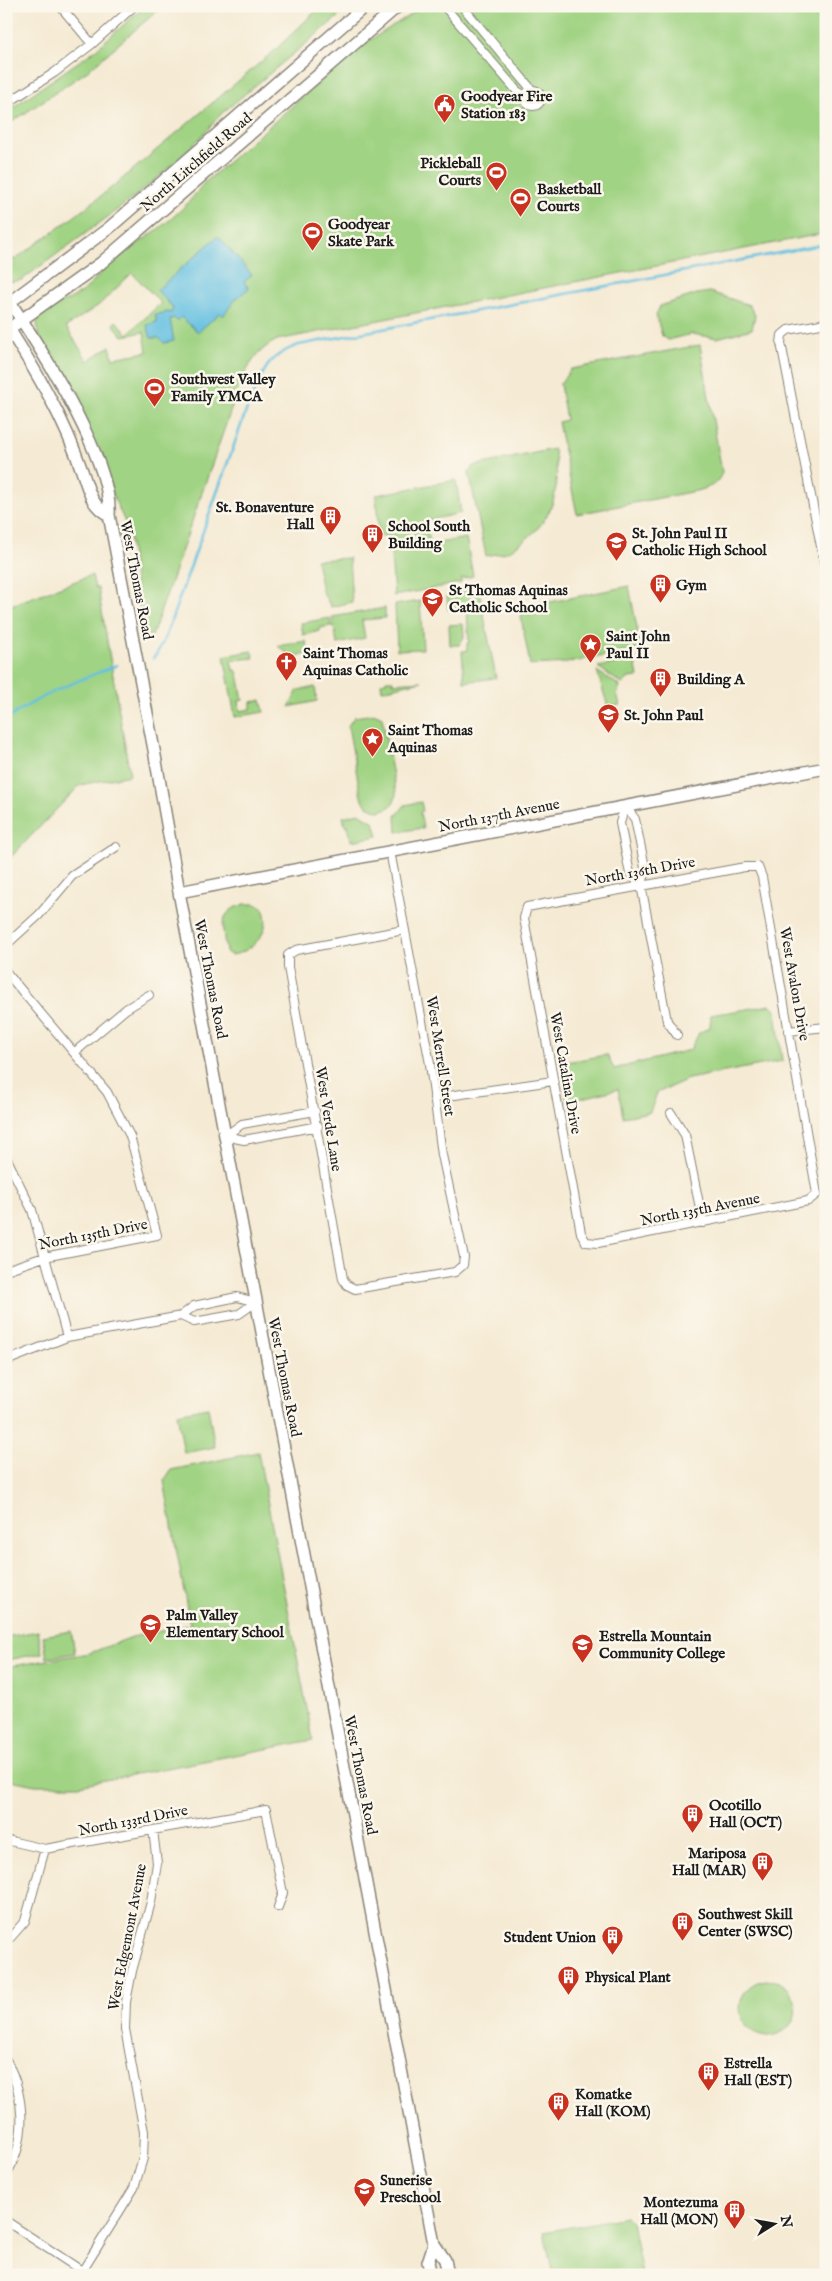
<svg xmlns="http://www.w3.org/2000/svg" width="832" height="2281" font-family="'IM FELL English',serif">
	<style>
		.green { fill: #a0d383; stroke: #5e7850; fill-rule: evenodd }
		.water { fill: #63c0e1; stroke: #406e7e }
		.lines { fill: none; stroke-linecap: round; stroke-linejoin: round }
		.stream { stroke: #63c0e1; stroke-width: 2.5 }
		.street-casing { stroke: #888378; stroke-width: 10 }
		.secondary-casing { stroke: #888378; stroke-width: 14 }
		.street { stroke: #fff; stroke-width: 8 }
		.secondary { stroke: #fff; stroke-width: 11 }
		.labels { text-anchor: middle; stroke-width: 5; stroke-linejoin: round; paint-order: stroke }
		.poi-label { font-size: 15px; font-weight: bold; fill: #1c1c1c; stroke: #fbf7ec; text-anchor: start }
		.street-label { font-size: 15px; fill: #1c1c1c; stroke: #fbf7ec }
	</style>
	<rect width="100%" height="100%" fill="#fbf7ec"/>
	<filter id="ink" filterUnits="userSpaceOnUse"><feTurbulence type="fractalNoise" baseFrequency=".02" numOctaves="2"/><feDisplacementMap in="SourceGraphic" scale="10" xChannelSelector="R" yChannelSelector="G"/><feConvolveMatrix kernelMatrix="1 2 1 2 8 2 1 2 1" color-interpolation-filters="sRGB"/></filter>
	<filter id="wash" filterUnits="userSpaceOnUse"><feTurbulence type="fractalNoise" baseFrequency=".0096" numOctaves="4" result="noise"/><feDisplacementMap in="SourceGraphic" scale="20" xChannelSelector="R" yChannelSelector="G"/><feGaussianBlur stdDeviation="1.12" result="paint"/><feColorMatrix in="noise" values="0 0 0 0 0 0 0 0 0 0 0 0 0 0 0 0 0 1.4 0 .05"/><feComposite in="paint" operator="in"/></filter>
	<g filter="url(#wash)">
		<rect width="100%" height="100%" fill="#f5ead3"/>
		<path class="green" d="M145,6h18l-77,66 -80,54v-14l88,-61z
			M321,6h30l-130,108c-51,64 -133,116 -199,166l-11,2 -5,-1v-32l8,11 61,-44 41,-32 158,-133z
			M424,6h402v227l-549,107c-20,10 -28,25 -37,44l-88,252 -9,2 -15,-109 -14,-31 -9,-29 -36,-81 -31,-54 -1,-13c9,-14 31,-19 45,-29 11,-8 16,-18 27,-27 31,-25 70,-45 93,-80l159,-139zM132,273l29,30 -33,31 -12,-13 -3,3 10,12 21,-4 3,20 -34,6 -3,-12 -22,15 -22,-34 33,-22z
			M710,292l39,13 6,10 -3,14 -35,9 -25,-4 -24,6 -6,-4 -6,-21 4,-9 37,-12z
			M700,345l22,127c-4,12 -10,14 -21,18l-124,24 -19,-92 8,-2 -6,-36 11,-15z
			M554,449c7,39 1,70 -32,93 -5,3 -9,7 -13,9 -7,3 -16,3 -23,5l-17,-83 4,-7z
			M456,480l5,33 -36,8 5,21 -34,6 -2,-12h-15l-3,-41z
			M466,538l7,38 -12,3v4l-67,13 -3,-44z
			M349,558l3,44 -21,5 -9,-16 -6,-31z
			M92,575l3,13h3l32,187 -50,10 -74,77v-255z
			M629,586l12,63 -47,9c-6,-1 -9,2 -15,3 -15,3 -34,3 -49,4l-9,-48 5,-10z
			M472,590l8,5 16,83 -32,4 -2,-31h5v-8h2l-2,-33h-19l-1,-14z
			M420,601l3,48 -26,1 -2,-45z
			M385,608v10l-23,2 3,18 -28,6 -5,-27z
			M330,618l1,8 -11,2v3l-17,4 -2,-12z
			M463,624l1,13 -5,8h-9l-1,-20z
			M306,641l2,13 -16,3 -14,-11z
			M252,651l2,7 -23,2 2,10h3l2,4 5,26 -4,1 1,10 11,-2v-7l10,-2 3,12 -29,5 -11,-61z
			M635,660l3,17 -9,1 -7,6 -24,-17z
			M597,671l23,15 -3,8 3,11 -12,2z
			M386,680h7v3l29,-2 -40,9 -1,-7 5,-1z
			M315,687l2,14 -28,6 9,-17z
			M376,714l6,3 14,75c0,11 -6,17 -17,19l-12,-5 -6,-9 -13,-71 6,-9z
			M421,802l2,9 -3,1 3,16 -26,4 -1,-16 9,-11z
			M359,813l15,9 4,14 -27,5 -3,-16 -3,1 -2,-9z
			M245,904h10l7,3c13,22 -10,46 -31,48l-5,-3c-3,-24 -10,-40 19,-48z
			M771,1005l5,5 6,51 -94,18 -31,14 -7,19 -27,5 -5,-28 -51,13 -7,-39 47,-8 7,14 76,-19 9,-17 11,-6 1,-12z
			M208,1407l7,40 -31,6 -7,-40z
			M258,1452l55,288 -234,45h-44l-29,-6v-112l84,-14 42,-16 58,-12 -26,-144 7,-11z
			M38,1631l4,22 -34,7 -2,-23z
			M71,1631l4,22 -28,5 -4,-22z
			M740 2008a28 28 0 1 1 56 0a28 28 0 1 1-56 0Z
			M625,2217l7,5 10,53h-89l-9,-43z"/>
		<path class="water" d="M218,236l34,39 -8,7 5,6 -14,12 -12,16 -3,-3 -22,19 -17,-15 -4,4 -3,-3 -4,1 4,22 -10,2 -5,-5h-8l-4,-13 10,-3 -2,-7 13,-3 3,1 2,-5 -16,-18z"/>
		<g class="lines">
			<path class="stream" d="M153,658l3,-3 9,-17 84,-235c14,-29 16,-47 50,-58l527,-101
				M6,720c33,-25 72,-39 111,-55"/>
		</g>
	</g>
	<g filter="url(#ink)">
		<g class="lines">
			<defs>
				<path id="street" d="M60,6l32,38
					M444,6l73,85 8,5
					M462,6l70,84
					M525 98a8 8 0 1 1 16 0a8 8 0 1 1-16 0Z
					M6,104l48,-31 38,-29 42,-38
					M826,323l-38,7 -6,5 -1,8 45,229
					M625,806l10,13 11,53 -5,13 26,136 10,14
					M625,806l-5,17 10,51 11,11
					M390,851l40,213 12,91 22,102 -1,8 -8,7 -100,17 -8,-4 -4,-6 -55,-312v-12l8,-5 108,-20
					M745,867h13l4,10 55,317 -9,7 -210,42 -12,-1 -5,-9 -57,-315 3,-11z
					M6,945l33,-30 33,-39 44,-29
					M6,972l101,120 23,44 27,99 -113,22 -38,13
					M788,1031l38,-4
					M75,1052l51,-43 23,-14
					M434,1098l119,-17
					M671,1113l14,22 18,88
					M225,1136l17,-12 73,-13
					M225,1136l19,4 74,-14
					M6,1157l26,53 35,127
					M181,1316l13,6 45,-8 17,-12
					M6,1361l61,-24 114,-21 13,-10 43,-9 19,5
					M6,1840l39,9 221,-39 17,83 -5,14
					M11,1937l14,-16 20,-72
					M6,2060c19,35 22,80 0,115
					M6,2221l82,54
					M83,2270l51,-82 9,-30 1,-26 -19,-103 1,-27 6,-31 19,-69 6,-39 -4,-33"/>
				<path id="secondary" d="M6,296c32,48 107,163 103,219l45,235 25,142 255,1352 11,16 3,15
					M6,305l103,-77 256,-222
					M6,324c30,47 58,94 76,147 7,19 8,34 27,44
					M6,331l95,-68 297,-257
					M179,892l647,-124
					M431,2275l-3,-13 6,-18"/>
			</defs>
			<use href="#street" class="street-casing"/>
			<use href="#secondary" class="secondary-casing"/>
			<use href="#street" class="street"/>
			<use href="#secondary" class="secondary"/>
		</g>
	</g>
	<defs>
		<symbol id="civic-pin" viewBox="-11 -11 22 30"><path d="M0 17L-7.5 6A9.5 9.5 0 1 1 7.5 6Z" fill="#c8321e" stroke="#fbf7ec"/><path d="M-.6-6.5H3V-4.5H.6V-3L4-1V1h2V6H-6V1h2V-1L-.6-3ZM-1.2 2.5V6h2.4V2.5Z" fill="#fff"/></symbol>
		<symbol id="stadium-pin" viewBox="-11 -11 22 30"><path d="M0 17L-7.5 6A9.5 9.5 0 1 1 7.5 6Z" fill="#c8321e" stroke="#fbf7ec"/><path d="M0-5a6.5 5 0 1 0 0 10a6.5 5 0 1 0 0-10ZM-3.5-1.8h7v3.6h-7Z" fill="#fff"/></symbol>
		<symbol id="building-pin" viewBox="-11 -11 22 30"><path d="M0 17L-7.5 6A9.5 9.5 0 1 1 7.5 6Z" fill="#c8321e" stroke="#fbf7ec"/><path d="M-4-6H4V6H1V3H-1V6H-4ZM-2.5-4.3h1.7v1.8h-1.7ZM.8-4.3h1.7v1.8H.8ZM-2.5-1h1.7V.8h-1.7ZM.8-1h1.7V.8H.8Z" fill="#fff"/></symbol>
		<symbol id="school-pin" viewBox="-11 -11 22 30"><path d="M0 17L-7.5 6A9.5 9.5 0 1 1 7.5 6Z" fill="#c8321e" stroke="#fbf7ec"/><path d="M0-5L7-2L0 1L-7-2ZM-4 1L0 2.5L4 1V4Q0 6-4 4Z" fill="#fff"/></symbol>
		<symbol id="sight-pin" viewBox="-11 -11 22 30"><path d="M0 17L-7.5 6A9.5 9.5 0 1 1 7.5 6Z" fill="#c8321e" stroke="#fbf7ec"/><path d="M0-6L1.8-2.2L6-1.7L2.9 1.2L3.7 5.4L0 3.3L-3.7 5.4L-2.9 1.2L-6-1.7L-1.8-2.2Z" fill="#fff"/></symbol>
		<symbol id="church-pin" viewBox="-11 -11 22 30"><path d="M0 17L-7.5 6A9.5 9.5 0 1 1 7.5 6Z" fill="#c8321e" stroke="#fbf7ec"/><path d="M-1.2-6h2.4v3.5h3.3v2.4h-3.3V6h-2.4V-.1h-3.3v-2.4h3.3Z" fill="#fff"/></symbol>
		<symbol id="university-pin" viewBox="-11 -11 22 30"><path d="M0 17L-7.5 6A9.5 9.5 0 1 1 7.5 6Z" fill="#c8321e" stroke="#fbf7ec"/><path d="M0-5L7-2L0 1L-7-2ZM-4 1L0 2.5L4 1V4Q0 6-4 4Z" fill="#fff"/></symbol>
	</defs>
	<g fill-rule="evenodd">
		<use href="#civic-pin" x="432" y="92" width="25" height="34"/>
		<use href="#stadium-pin" x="484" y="160" width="25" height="34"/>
		<use href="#stadium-pin" x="508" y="186" width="25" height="34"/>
		<use href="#stadium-pin" x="300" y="220" width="25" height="34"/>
		<use href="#stadium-pin" x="142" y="376" width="25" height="34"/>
		<use href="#building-pin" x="318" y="504" width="25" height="34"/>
		<use href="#building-pin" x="360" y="522" width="25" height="34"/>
		<use href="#school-pin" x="604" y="530" width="25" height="34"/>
		<use href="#building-pin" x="648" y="572" width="25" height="34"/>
		<use href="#school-pin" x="420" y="586" width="25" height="34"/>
		<use href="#sight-pin" x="578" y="632" width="25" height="34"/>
		<use href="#church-pin" x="274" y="650" width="25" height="34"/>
		<use href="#building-pin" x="648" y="666" width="25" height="34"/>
		<use href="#school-pin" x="596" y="702" width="25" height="34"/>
		<use href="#sight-pin" x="360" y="726" width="25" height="34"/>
		<use href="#school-pin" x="138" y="1612" width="25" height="34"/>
		<use href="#university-pin" x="570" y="1632" width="25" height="34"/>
		<use href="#building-pin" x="680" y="1802" width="25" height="34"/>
		<use href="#building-pin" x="750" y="1850" width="25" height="34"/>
		<use href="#building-pin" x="670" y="1910" width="25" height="34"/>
		<use href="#building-pin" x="600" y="1924" width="25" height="34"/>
		<use href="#building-pin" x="556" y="1964" width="25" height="34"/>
		<use href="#building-pin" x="696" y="2060" width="25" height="34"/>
		<use href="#building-pin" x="546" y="2090" width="25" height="34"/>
		<use href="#school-pin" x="352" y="2176" width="25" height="34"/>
		<use href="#building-pin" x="722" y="2198" width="25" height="34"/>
	</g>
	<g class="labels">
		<g class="poi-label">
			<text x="461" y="101">Goodyear Fire<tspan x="461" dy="17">Station 183</tspan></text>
			<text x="481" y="168" text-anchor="end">Pickleball<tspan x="481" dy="17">Courts</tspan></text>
			<text x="537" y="194">Basketball<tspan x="537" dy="17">Courts</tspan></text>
			<text x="328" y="229">Goodyear<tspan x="328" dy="17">Skate Park</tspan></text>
			<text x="171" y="384">Southwest Valley<tspan x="171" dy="17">Family YMCA</tspan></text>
			<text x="314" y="512" text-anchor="end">St. Bonaventure<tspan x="314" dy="17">Hall</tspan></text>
			<text x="388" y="531">School South<tspan x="388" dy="17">Building</tspan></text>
			<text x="632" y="538">St. John Paul II<tspan x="632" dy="17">Catholic High School</tspan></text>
			<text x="676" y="590">Gym</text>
			<text x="449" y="595">St Thomas Aquinas<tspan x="449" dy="17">Catholic School</tspan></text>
			<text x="606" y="641">Saint John<tspan x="606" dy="17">Paul II</tspan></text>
			<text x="303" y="658">Saint Thomas<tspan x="303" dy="17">Aquinas Catholic</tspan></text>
			<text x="677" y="684">Building A</text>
			<text x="624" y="720">St. John Paul</text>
			<text x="388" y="735">Saint Thomas<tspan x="388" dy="17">Aquinas</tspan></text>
			<text x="166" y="1620">Palm Valley<tspan x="166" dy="17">Elementary School</tspan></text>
			<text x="599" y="1641">Estrella Mountain<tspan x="599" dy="17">Community College</tspan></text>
			<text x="709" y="1810">Ocotillo<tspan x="709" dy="17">Hall (OCT)</tspan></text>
			<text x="746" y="1858" text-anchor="end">Mariposa<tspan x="746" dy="17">Hall (MAR)</tspan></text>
			<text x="698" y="1919">Southwest Skill<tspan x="698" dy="17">Center (SWSC)</tspan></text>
			<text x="596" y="1942" text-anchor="end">Student Union</text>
			<text x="585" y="1982">Physical Plant</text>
			<text x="724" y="2068">Estrella<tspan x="724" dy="17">Hall (EST)</tspan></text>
			<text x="575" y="2099">Komatke<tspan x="575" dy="17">Hall (KOM)</tspan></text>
			<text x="380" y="2185">Sunerise<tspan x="380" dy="17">Preschool</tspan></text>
			<text x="718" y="2207" text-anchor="end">Montezuma<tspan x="718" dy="17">Hall (MON)</tspan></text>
		</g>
		<g class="street-label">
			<text transform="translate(196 162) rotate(-41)" y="5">North Litchfield Road</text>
			<text transform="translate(137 580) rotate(79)" y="5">West Thomas Road</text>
			<text transform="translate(499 815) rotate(-11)" y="5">North 137th Avenue</text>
			<text transform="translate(640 871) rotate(-10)" y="5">North 136th Drive</text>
			<text transform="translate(211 979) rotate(79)" y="5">West Thomas Road</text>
			<text transform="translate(795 984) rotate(80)" y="5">West Avalon Drive</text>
			<text transform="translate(441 1056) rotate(81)" y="5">West Merrell Street</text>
			<text transform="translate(566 1073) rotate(80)" y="5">West Catalina Drive</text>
			<text transform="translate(329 1119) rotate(81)" y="5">West Verde Lane</text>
			<text transform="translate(700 1209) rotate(-11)" y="5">North 135th Avenue</text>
			<text transform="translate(93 1234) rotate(-11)" y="5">North 135th Drive</text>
			<text transform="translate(285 1377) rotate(79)" y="5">West Thomas Road</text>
			<text transform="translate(361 1775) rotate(79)" y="5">West Thomas Road</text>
			<text transform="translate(133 1820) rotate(-11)" y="5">North 133rd Drive</text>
			<text transform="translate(127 1937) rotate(-79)" y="5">West Edgemont Avenue</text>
		</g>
	</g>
	<rect width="832" height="2281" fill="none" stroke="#fbf7ec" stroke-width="25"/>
	<g transform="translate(774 2224) rotate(79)" stroke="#fbf7ec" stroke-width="4" paint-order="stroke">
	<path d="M0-4L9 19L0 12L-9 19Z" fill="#1c1c1c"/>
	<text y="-8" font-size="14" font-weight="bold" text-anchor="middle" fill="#1c1c1c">N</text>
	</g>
</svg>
